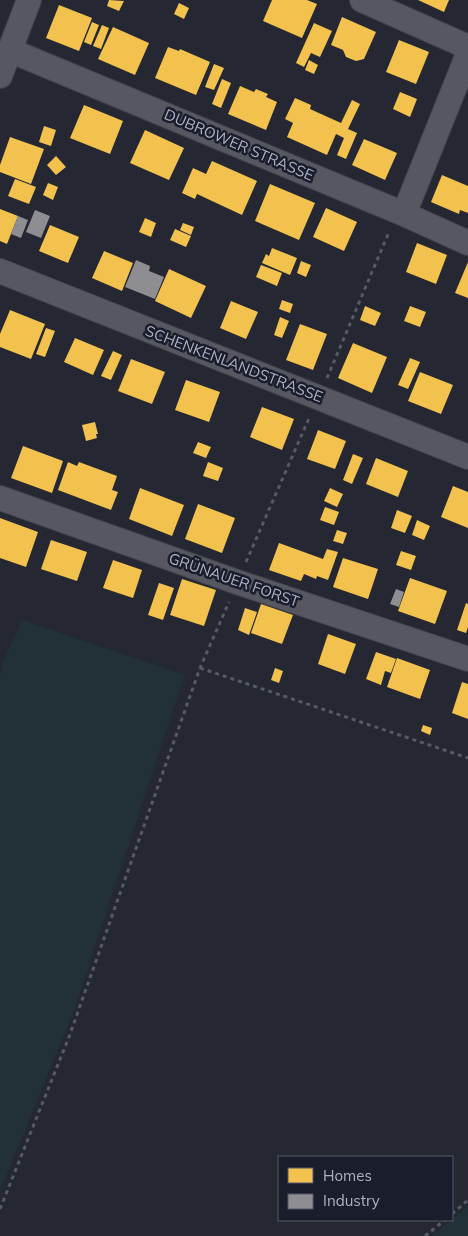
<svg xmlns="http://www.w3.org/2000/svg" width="468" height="1236" font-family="Mulish,sans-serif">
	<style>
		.green { fill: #223037 }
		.homes { fill: #f2c14e }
		.industry { fill: #8d8d92 }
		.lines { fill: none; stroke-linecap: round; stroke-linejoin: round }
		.minor-casing { stroke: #41434b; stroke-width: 26 }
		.path { stroke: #575a63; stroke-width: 3; stroke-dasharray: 4 4; stroke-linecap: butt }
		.minor { stroke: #565761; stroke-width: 24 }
		.labels { text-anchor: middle; stroke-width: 5; stroke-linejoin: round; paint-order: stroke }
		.street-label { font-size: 15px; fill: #aeb2c4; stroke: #191d2c }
	</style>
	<rect width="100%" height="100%" fill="#252832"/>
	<path class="green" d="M22,620l163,55 -112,338 -73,178v-516l3,-13z
		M468,1206v30h-36z"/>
	<path class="homes" d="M109,0l15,1 -5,10 -12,-5z
		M272,0h35l10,4 -15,34 -39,-17z
		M418,0h31l-5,12z
		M179,3l10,5 -5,11 -10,-5z
		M59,5l33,13 -13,33 -33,-13z
		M342,17l34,15 -12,27 -8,2 -10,-4 -3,-7 -12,-5z
		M92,22l7,3 -8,20 -7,-3z
		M314,23l18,8 -12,26 -9,-4 -7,14 -8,-4z
		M102,25l7,3 -8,21 -8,-3z
		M113,27l36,16 -14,32 -37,-16z
		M399,40l30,12 -13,32 -30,-12z
		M168,47l11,4 1,-2 30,13 -14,33 -41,-17z
		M309,60l9,5 -4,9 -9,-4z
		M214,64l10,4 -10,22 -9,-3z
		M222,79l9,4 -10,25 -9,-4z
		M240,86l14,6 2,-3 12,5 -2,3 11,5 -11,28 -38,-16z
		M400,92l17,7 -7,18 -17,-8z
		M295,98l16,7 -1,4 31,14 11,-23 8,4 -12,25 9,4 -11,26 -9,-4 7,-17 -8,-4 -9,21 -40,-18 6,-14 -8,-4z
		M84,105l39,16 -13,33 -40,-16z
		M44,126l12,4 -5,16 -12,-4z
		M145,130l39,18 -15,32 -39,-17z
		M10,137l34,12 -13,35 -31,-12v-7z
		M364,139l33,14 -12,27 -33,-15z
		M56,156l10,11 -10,8 -9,-10z
		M212,161l45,20 -15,34 -45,-21 -2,5 -13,-6 11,-25 13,6z
		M442,175l26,11v27l-8,-3 -1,4 -28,-12z
		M15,179l21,8 -7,17 -21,-8z
		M48,183l10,4 -5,13 -10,-5z
		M270,184l45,19 -16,37 -44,-19z
		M326,208l31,14 -13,29 -31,-14z
		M0,209l18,7 -11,28 -7,-3z
		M145,218l11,5 -5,14 -12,-5z
		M183,223l11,4 -3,8 -11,-5z
		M50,225l29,12 -11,26 -29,-12z
		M175,229l16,7 -5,11 -16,-7z
		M417,243l30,12 -11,29 -30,-12z
		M272,248l25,10 -7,17 -28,-12 4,-9 3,2z
		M104,251l29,12 -11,28 -30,-13z
		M301,261l10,4 -5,12 -9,-4z
		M468,262v36l-13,-5z
		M261,265l21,8 -5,13 -21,-9z
		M169,269l37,17 -15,32 -36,-17z
		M282,300l11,4 -3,9 -11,-4z
		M231,301l27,11 -12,27 -26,-11z
		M365,306l16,7 -6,13 -15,-6z
		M410,306l16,6 -6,15 -16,-6z
		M10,310l35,14 -14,35 -31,-12v-13z
		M280,317l9,4 -7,17 -8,-3z
		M300,324l27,10 -14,36 -27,-10z
		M46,328l9,3 -10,26 -9,-3z
		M75,338l29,12 -11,25 -29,-13z
		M353,343l34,14 -15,36 -34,-15z
		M113,351l9,4 -11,25 -10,-4z
		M410,358l10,4 -12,27 -10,-4z
		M131,359l34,13 -13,32 -34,-13z
		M420,372l33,13 -12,29 -33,-13z
		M186,380l34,12 -11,30 -34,-12z
		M262,407l32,12 -12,31 -32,-13z
		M95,422l3,12h-2l1,4 -11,3 -4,-16z
		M318,430l28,11 -11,28 -28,-10z
		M198,442l13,5 -5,11 -13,-5z
		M23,446l40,15 -11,32 -41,-15z
		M353,454l10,4 -11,26 -9,-4z
		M376,458l32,13 -10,26 -32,-13z
		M68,462l9,4 2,-4 38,14 -5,14 6,2 -7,18 -53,-20z
		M208,462l15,6 -5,13 -15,-5z
		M453,486l15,6v36l-27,-11z
		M140,488l44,17 -12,31 -43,-17z
		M330,488l13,6 -6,13 -13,-6z
		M198,504l37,14 -13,35 -37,-14z
		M325,507l14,5 -5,13 -14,-5z
		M397,510l15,6 -7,17 -14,-5z
		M0,518l38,14 -12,35 -26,-9z
		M417,520l13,6 -6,14 -12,-5z
		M337,530l10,3 -4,11 -10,-3z
		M51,540l36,12 -10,29 -36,-12z
		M279,543l44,16 4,-10 11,3 -10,28 -11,-4 -1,3 -12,-5 -3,7 -32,-11z
		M401,551l15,5 -5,14 -15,-5z
		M343,558l35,11 -10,30 -35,-12z
		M113,560l29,10 -9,28 -30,-10z
		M410,578l37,13 -12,33 -37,-13z
		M182,579l34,11 -12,36 -34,-11z
		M159,583l15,5 -11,32 -15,-5z
		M466,603l2,1v23l-2,6 -9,-3z
		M261,604l32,11 -11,29 -31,-11z
		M245,608l12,4 -8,23 -11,-5z
		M328,634l28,10 -11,30 -27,-10z
		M376,652l20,7 -5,14 -6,-2 -4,14 -15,-6z
		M397,658l33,12 -10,29 -33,-12z
		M275,668l8,3 -4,12 -8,-3z
		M462,682l6,2v35l-16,-6z
		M423,725l9,3 -2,7 -9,-4z"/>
	<path class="industry" d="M35,210l15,6 -9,22 -15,-6z
		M18,216l10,4 -7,18 -10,-4z
		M136,260l14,6 -1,5 15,6 -9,22 -30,-12z
		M396,589l8,3 -5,15 -9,-3z"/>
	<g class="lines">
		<defs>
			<path id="minor" d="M362,0l106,47
				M9,50l395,164 64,29
				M0,76l29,-76
				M404,214l64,-160
				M0,271l468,186
				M0,498l237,84 231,77"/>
		</defs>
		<use href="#minor" class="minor-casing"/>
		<path class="path" d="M327,378l62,-146
			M246,562l64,-146
			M200,668l268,90
			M0,1209l69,-172 131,-369 29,-66
			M452,1214l16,-14
			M425,1236l20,-16"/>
		<use href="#minor" class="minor"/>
	</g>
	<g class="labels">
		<g class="street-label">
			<text transform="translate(239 145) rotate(23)" y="5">DUBROWER STRASSE</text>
			<text transform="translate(234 364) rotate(21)" y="5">SCHENKENLANDSTRASSE</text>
			<text transform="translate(234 580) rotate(19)" y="5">GRÜNAUER FORST</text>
		</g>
	</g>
	<rect x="278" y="1156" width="175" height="65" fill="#191d2c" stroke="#555969"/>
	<rect x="288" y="1168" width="25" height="15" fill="#f2c14e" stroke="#555969"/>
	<text x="323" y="1181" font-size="15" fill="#aeb2c4">Homes</text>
	<rect x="288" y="1194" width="25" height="15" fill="#8d8d92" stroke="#555969"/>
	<text x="323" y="1206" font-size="15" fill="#aeb2c4">Industry</text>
</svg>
